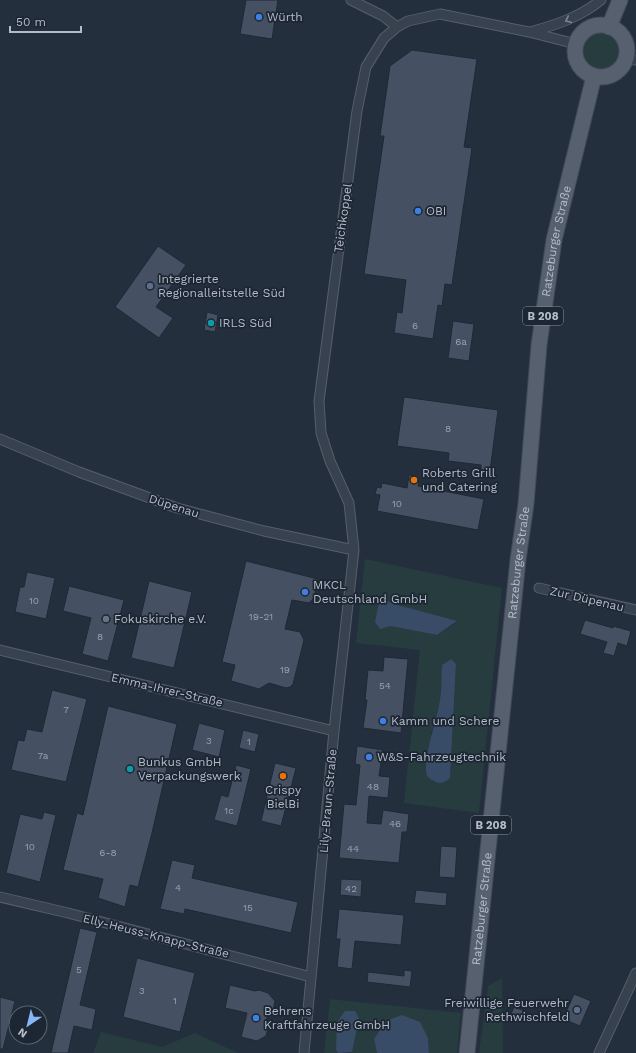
<svg xmlns="http://www.w3.org/2000/svg" width="636" height="1053" font-family="'Work Sans',sans-serif">
	<style>
		.green { fill: #263c3f; fill-rule: evenodd }
		.water { fill: #394c67 }
		.building { fill: #455162; stroke: #1f2835 }
		.lines { fill: none; stroke-linecap: round; stroke-linejoin: round }
		.street-casing { stroke: #565f6c; stroke-width: 11 }
		.primary-casing { stroke: #414a57; stroke-width: 17 }
		.street { stroke: #38414e; stroke-width: 9 }
		.primary { stroke: #56606e; stroke-width: 15 }
		.oneway { stroke: #7c8592 }
		.shop-dot { fill: #3f7fe0; stroke: #1d2633; stroke-width: 1.5 }
		.service-dot { fill: #5c6f8a; stroke: #1d2633; stroke-width: 1.5 }
		.culture-dot { fill: #0f9aa8; stroke: #1d2633; stroke-width: 1.5 }
		.food-dot { fill: #e8710a; stroke: #1d2633; stroke-width: 1.5 }
		.worship-dot { fill: #6b7280; stroke: #1d2633; stroke-width: 1.5 }
		.labels { text-anchor: middle; stroke-width: 3.5; stroke-linejoin: round; paint-order: stroke }
		.number-label { font-size: 10px; fill: #98a1af }
		.shield { fill: #1d2633; stroke: #878f9c; stroke-width: 1 }
		.shield-label { font-size: 11px; font-weight: bold; fill: #b4bcc9 }
		.poi-label { font-size: 12px; fill: #b4bcc9; stroke: #1d2633; text-anchor: start }
		.street-label { font-size: 12px; fill: #b4bcc9; stroke: #1d2633 }
	</style>
	<rect width="100%" height="100%" fill="#242f3e"/>
	<path class="green" d="M581 51a20 20 0 1 1 40 0a20 20 0 1 1-40 0Z
		M365,559l137,29 -23,225 -75,-10 16,-153 -64,-7zM384,599l10,5 63,18 -20,13 -47,-9zM451,659l5,5 -6,114 -19,-45c10,-21 10,-45 11,-68z
		M502,978l1,75h-24l9,-67z
		M330,999l131,14 -4,40h-28l-1,-15 -42,-17 -12,18 3,14h-26l8,-35 -23,32 2,3h-14z
		M101,1032l61,15 33,-14 43,20h-145z"/>
	<path class="water" d="M384,599l10,5 63,17 -20,14 -47,-9 -10,3 -5,-7 4,-20z
		M451,659l5,5 -6,114c-5,4 -10,7 -16,3 -2,-1 -4,-2 -6,-4 -8,-9 9,-58 11,-72 3,-13 2,-27 3,-40z
		M345,1011h10l4,7 -7,34 -14,1 -2,-3 1,-28z
		M402,1015l18,7 8,16 1,15h-52l-3,-14 12,-18z"/>
	<path class="building" d="M246,0h32l-6,39 -32,-5z
		M412,50l65,9 -13,88 8,1 -20,137 -7,-1 -3,22 -4,-1 -5,34 -39,-6 3,-21 5,1 4,-33 -42,-6 20,-138h-4l10,-70z
		M158,246l28,19 -30,42 17,11 -14,20 -44,-31z
		M207,312l11,3 -3,17 -11,-2z
		M453,321l21,3 -5,37 -21,-3z
		M404,397l94,13 -8,61 -9,-1v-5l-33,-4 1,-8 -52,-7z
		M409,475l10,2 -1,9 66,13 -6,31 -101,-19 3,-16 -5,-1 2,-7 4,1 1,-5 25,5z
		M246,561l72,18 -4,19 -5,5 -17,-3 -7,29 15,3 4,8 -11,44 -3,3 -4,1 -17,-5 -10,6 -28,-8 4,-16 -13,-3z
		M27,572l28,6 -9,41 -31,-7 5,-25h4z
		M149,581l43,11 -18,76 -43,-10z
		M69,586l55,14 -16,61 -26,-7 9,-36 -28,-7z
		M585,620l28,8v-2l18,5 -4,15 -9,-3 -4,13 -11,-3 4,-11 -27,-8z
		M384,657l24,2 -7,74 -38,-5 4,-28h-2l3,-30 15,1z
		M52,690l35,9 -21,83 -55,-12 7,-30 6,1 3,-12 15,3z
		M108,706l69,18 -25,109 -14,54 -8,-2 -5,22 -27,-9 5,-19 -40,-9 14,-57 6,2z
		M199,723l26,7 -6,27 -27,-7z
		M243,730l16,4 -4,18 -16,-4z
		M357,746l26,4 -4,26 11,1 -2,21 -19,-2 -2,27 14,1 2,-14 26,4 -2,18h-5l-3,31 -60,-5 5,-54 12,1 4,-40 -5,-1z
		M275,763l21,5 -15,58 -20,-5z
		M236,765l15,4 -14,57 -23,-6 7,-25 7,2z
		M44,812l12,3 -16,67 -34,-9 14,-59 22,5z
		M441,846l16,1 -2,31 -16,-1z
		M172,860l23,5 -3,13 106,24 -7,31 -106,-24 -1,5 -24,-5z
		M341,879l21,1 -1,17 -21,-2z
		M416,890l31,3 -1,13 -32,-3z
		M339,909l65,6 -3,30 -46,-4 -3,28 -15,-2 3,-28h-4z
		M80,928l17,4 -17,73 16,4 -4,21 -18,-4 -6,27h-17z
		M137,958l58,15 -15,59 -57,-15z
		M404,970l8,1 -2,16 -43,-5 1,-10 36,4z
		M230,985l25,6 4,-1 9,3 7,8 -2,10 -5,2 -2,9 3,3 -3,11 -9,5 -16,-4 6,-24 -22,-5z
		M574,994l17,7 -11,25 -17,-7z
		M0,997l15,4 -12,48h-3z
		M514,1007l11,4 -5,10 -10,-5z"/>
	<g class="lines">
		<defs>
			<path id="street" d="M351,0l32,16 14,11
				M530,32c26,-7 50,-15 71,-32
				M625,59l11,1
				M0,439l79,33 98,36 87,23 90,19
				M539,588l97,22
				M0,650l334,81
				M0,897l68,16 243,64
				M304,1053l30,-322 20,-181 -5,-47 -19,-42 -9,-28 -2,-32 38,-290 9,-44 18,-29 13,-11 11,-6 32,-7 89,18 47,12
				M599,1053l37,-80"/>
			<g id="primary">
				<circle cx="601" cy="51" r="26"/>
				<path d="M609,27l11,-27"/>
				<path id="s1" d="M467,1053l51,-493 8,-56 13,-159 15,-105 40,-164"/>
			</g>
		</defs>
		<use href="#street" class="street-casing"/>
		<use href="#primary" class="primary-casing"/>
		<use href="#street" class="street"/>
		<use href="#primary" class="primary"/>
	</g>
	<defs><path id="oneway-chevron" d="M-2-3.5L2.5 0L-2 3.5" fill="none" stroke-width="1.6" stroke-linecap="round" stroke-linejoin="round"/></defs>
	<use class="oneway" href="#oneway-chevron" transform="translate(568 20) rotate(155)"/>
	<g class="shop-dot">
		<circle cx="259" cy="17" r="4"/>
		<circle cx="418" cy="211" r="4"/>
		<circle cx="305" cy="592" r="4"/>
		<circle cx="383" cy="721" r="4"/>
		<circle cx="369" cy="757" r="4"/>
		<circle cx="256" cy="1018" r="4"/>
	</g>
	<g class="service-dot">
		<circle cx="150" cy="286" r="4"/>
		<circle cx="577" cy="1010" r="4"/>
	</g>
	<g class="culture-dot">
		<circle cx="211" cy="323" r="4"/>
		<circle cx="130" cy="769" r="4"/>
	</g>
	<g class="food-dot">
		<circle cx="414" cy="480" r="4"/>
		<circle cx="283" cy="776" r="4"/>
	</g>
	<circle class="worship-dot" cx="106" cy="619" r="4"/>
	<g class="labels">
		<g class="number-label">
			<text x="415" y="329">6</text>
			<text x="461" y="345">6a</text>
			<text x="448" y="432">8</text>
			<text x="397" y="507">10</text>
			<text x="34" y="604">10</text>
			<text x="261" y="620">19-21</text>
			<text x="100" y="640">8</text>
			<text x="285" y="673">19</text>
			<text x="385" y="689">54</text>
			<text x="66" y="713">7</text>
			<text x="209" y="744">3</text>
			<text x="249" y="745">1</text>
			<text x="43" y="759">7a</text>
			<text x="373" y="790">48</text>
			<text x="229" y="814">1c</text>
			<text x="395" y="827">46</text>
			<text x="30" y="850">10</text>
			<text x="353" y="852">44</text>
			<text x="108" y="856">6-8</text>
			<text x="178" y="891">4</text>
			<text x="351" y="892">42</text>
			<text x="248" y="911">15</text>
			<text x="79" y="973">5</text>
			<text x="142" y="994">3</text>
			<text x="175" y="1004">1</text>
		</g>
		<g class="shield">
			<rect x="523" y="307" width="40" height="18" rx="3"/>
			<rect x="471" y="816" width="40" height="18" rx="3"/>
		</g>
		<g class="shield-label">
			<text x="543" y="320">B 208</text>
			<text x="491" y="829">B 208</text>
		</g>
		<g class="poi-label">
			<text x="267" y="21">Würth</text>
			<text x="426" y="215">OBI</text>
			<text x="158" y="283">Integrierte<tspan x="158" dy="14">Regionalleitstelle Süd</tspan></text>
			<text x="219" y="327">IRLS Süd</text>
			<text x="422" y="477">Roberts Grill<tspan x="422" dy="14">und Catering</tspan></text>
			<text x="313" y="589">MKCL<tspan x="313" dy="14">Deutschland GmbH</tspan></text>
			<text x="114" y="623">Fokuskirche e.V.</text>
			<text x="391" y="725">Kamm und Schere</text>
			<text x="377" y="761">W&amp;S-Fahrzeugtechnik</text>
			<text x="138" y="766">Bunkus GmbH<tspan x="138" dy="14">Verpackungswerk</tspan></text>
			<text x="283" y="794" text-anchor="middle">Crispy<tspan x="283" dy="14">BielBi</tspan></text>
			<text x="569" y="1007" text-anchor="end">Freiwillige Feuerwehr<tspan x="569" dy="14">Rethwischfeld</tspan></text>
			<text x="264" y="1015">Behrens<tspan x="264" dy="14">Kraftfahrzeuge GmbH</tspan></text>
		</g>
		<g class="street-label">
			<text transform="translate(343 218) rotate(-82)" y="4">Teichkoppel</text>
			<text dy="4" stroke="none"><textPath href="#s1" startOffset="817">Ratzeburger Straße</textPath></text>
			<text transform="translate(174 506) rotate(18)" y="4">Düpenau</text>
			<text dy="4" stroke="none"><textPath href="#s1" startOffset="493">Ratzeburger Straße</textPath></text>
			<text transform="translate(587 599) rotate(13)" y="4">Zur Düpenau</text>
			<text transform="translate(167 690) rotate(13)" y="4">Emma-Ihrer-Straße</text>
			<text transform="translate(328 801) rotate(-85)" y="4">Lily-Braun-Straße</text>
			<text dy="4" stroke="none"><textPath href="#s1" startOffset="145">Ratzeburger Straße</textPath></text>
			<text transform="translate(156 936) rotate(14)" y="4">Elly-Heuss-Knapp-Straße</text>
		</g>
	</g>
	<g transform="translate(28 1025) rotate(215)"><circle r="19" fill="#1d2633" stroke="#59626f"/>
	<path d="M0-3L7 15L0 10L-7 15Z" fill="#8ab4f8"/>
	<text y="-6" font-size="11" font-weight="bold" text-anchor="middle" fill="#b4bcc9">N</text>
	</g>
	<path d="M10 26v6h71v-6" fill="none" stroke="#b4bcc9" stroke-width="2"/>
	<text x="16" y="26" font-size="12" fill="#b4bcc9" stroke="#1d2633" stroke-width="3" paint-order="stroke">50 m</text>
</svg>
